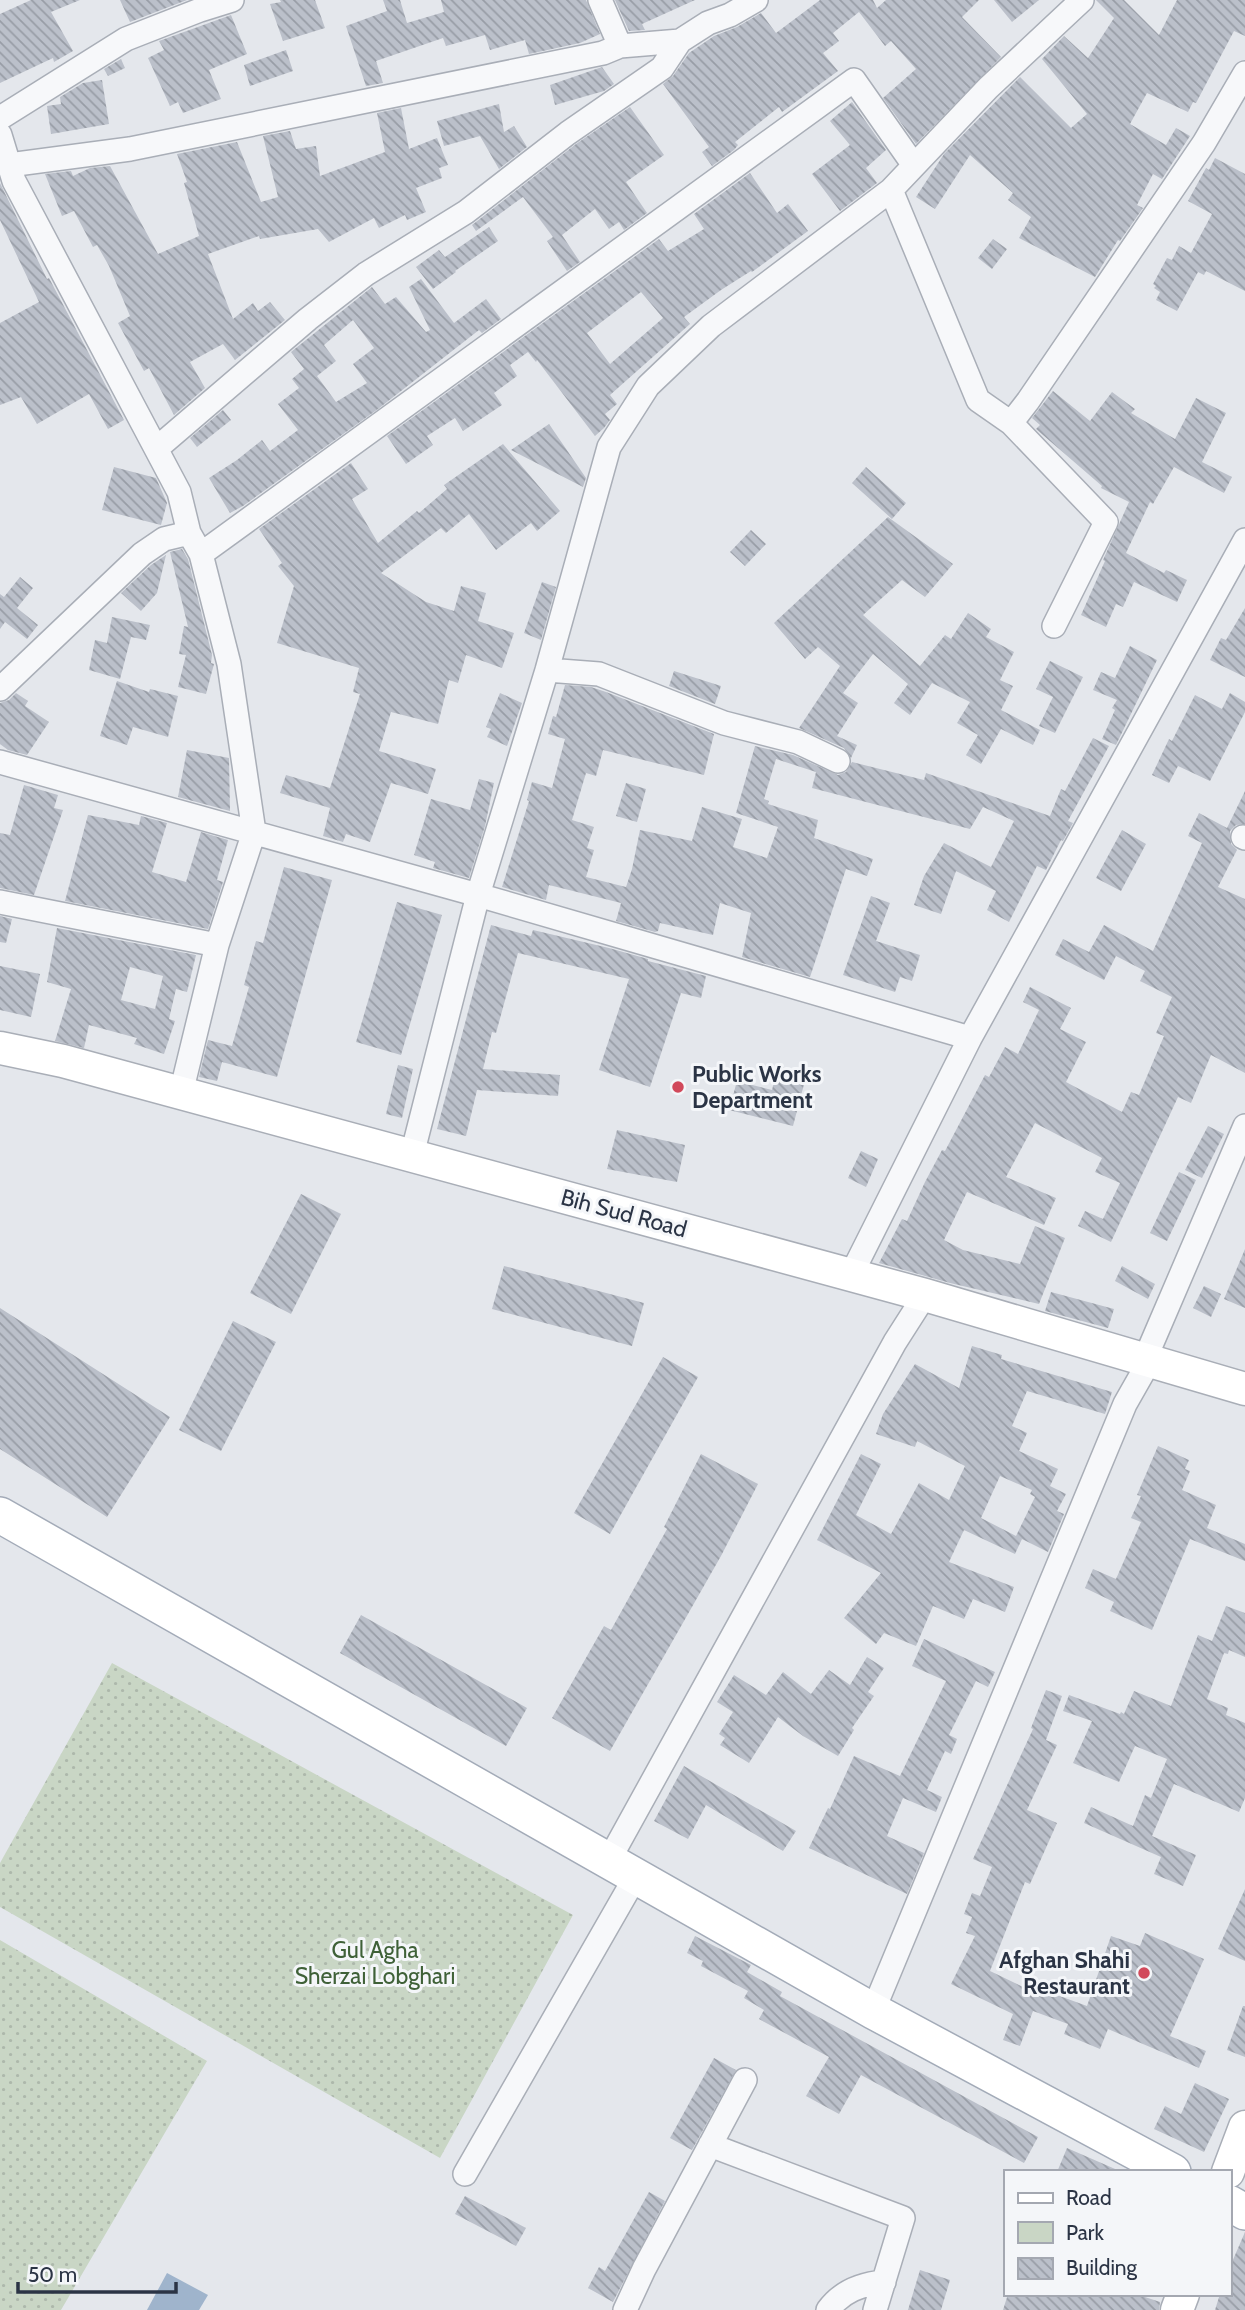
<svg xmlns="http://www.w3.org/2000/svg" width="1245" height="2310" font-family="Cabin,sans-serif">
	<style>
		.green { fill: url(#green-dots) }
		.water { fill: #9fb4cc }
		.building { fill: url(#building-back-hatch); fill-rule: evenodd }
		.lines { fill: none; stroke-linecap: round; stroke-linejoin: round }
		.minor-casing { stroke: #a9aeb7; stroke-width: 26 }
		.secondary-casing { stroke: #a9aeb7; stroke-width: 35 }
		.primary-casing { stroke: #a3abb8; stroke-width: 38 }
		.minor { stroke: #f7f8fa; stroke-width: 23 }
		.secondary { stroke: #fff; stroke-width: 32 }
		.primary { stroke: #fff; stroke-width: 35 }
		.poi-dot { fill: #d1495b; stroke: #f4f6f9; stroke-width: 2.5 }
		.labels { text-anchor: middle; stroke-width: 6; stroke-linejoin: round; paint-order: stroke }
		.poi-label { font-size: 23px; font-weight: bold; fill: #2b3445; stroke: #f4f6f9; text-anchor: start }
		.street-label { font-size: 23px; fill: #2b3445; stroke: #f4f6f9 }
		.park-label { font-size: 23px; fill: #3f6138; stroke: #f4f6f9 }
	</style>
	<defs>
		<pattern id="green-dots" width="8" height="8" patternUnits="userSpaceOnUse" patternTransform="scale(1.75)"><rect width="8" height="8" fill="#c9d6c5"/><path d="M2 2h.1M6 6h.1" fill="none" stroke="#adb8ab" stroke-width="1.8" stroke-linecap="round"/></pattern>
		<pattern id="building-back-hatch" width="6" height="6" patternUnits="userSpaceOnUse" patternTransform="scale(1.75)"><rect width="6" height="6" fill="#bbc0ca"/><path d="M-1 5l2 2M0 0l6 6M5-1l2 2" fill="none" stroke="#989da6"/></pattern>
	</defs>
	<rect width="100%" height="100%" fill="#e4e7ec"/>
	<path class="green" d="M112,1663l461,252 -133,243 -440,-251v-44z
		M0,1940l207,121 -146,249h-61z"/>
	<path class="water" d="M167,2273l41,22 -9,15h-52z"/>
	<path class="building" d="M31,0h49l-29,12 22,39 -19,11 -1,-4 -53,25v-69z
		M120,0h67l-57,22z
		M280,0h35l10,28 -42,13 -13,-37 11,-2z
		M383,0h17l7,23 37,-11 -3,-12h145l14,34 -20,9 -51,11 -4,-14 -35,10 -5,-15 -39,11 -3,-8 -67,23 7,22 -17,3 -20,-60 41,-15z
		M615,0h80l-53,24 3,6 -16,1z
		M820,0h53l4,8 9,-8h93l-17,17 39,40 -85,87 -33,-46 33,-29 -25,-28 -6,5 -26,-34 -26,21 6,8 -16,12 15,18 -56,41 -3,-5 -44,35 3,3 -4,5 -22,16 -10,-14 7,-5 -46,-63 10,-8 16,-23 25,-17 23,-9 24,-14 15,20z
		M994,0h45l-27,22z
		M1096,0h28l35,35 18,-35h68v36l-11,-5 -38,72 -3,-1 -5,10 -41,-19 -17,31 36,21 10,-17 14,8 -28,43 -9,-5 -16,31 6,3 -23,33 -2,-1 -23,37 -76,-39 12,-21 -23,-17 5,-7 -43,-38 -35,54 -19,-12 28,-43 76,-77 51,51 16,-14 -45,-55 22,-23 24,22 26,-40z
		M231,15l16,39 -38,16 12,29 -38,14 -5,-11 -8,4 -22,-48 16,-8 -5,-9z
		M286,50l7,21 -43,15 -6,-21z
		M121,59l4,9 -17,8 -4,-7z
		M602,67l12,17 -10,7 -49,14 -5,-20z
		M102,80l7,44 -58,10 -4,-28 14,-2 -1,-7 23,-14z
		M852,102l34,48 -20,18 11,15 -37,28 -28,-37 38,-29 -20,-24z
		M499,104l5,28 10,-6 13,21 -28,22 -19,-33 -36,10 -7,-25z
		M630,107l34,48 -38,27 21,31 -23,17 -5,-8 -10,7 -14,-20 -33,26 18,27 -13,9 -20,-30 6,-4 -30,-40 -47,34 -4,-6 104,-81z
		M401,108l8,41 28,-11 11,27 -9,3 3,10 -26,10 10,24 -19,8 -2,-5 -26,13 -5,-10 -45,24 -11,-13 -58,10 -1,-3 -51,18 25,65 20,-16 5,8 12,-9 15,18 -50,40 -12,-16 -33,18 15,26 -31,27 -25,-47 -5,3 -26,-48 12,-7 -21,-50 -12,-21 -4,2 -19,-36 -12,5 -17,-42 26,-3 2,5 17,-8 20,-2 48,88 41,-18 -15,-53 3,-1 -10,-28 60,-12 24,60 17,-5 -15,-61 27,-5 6,18 20,-3 4,30 65,-24 -8,-39z
		M1215,158l30,16v117l-39,-20 -2,4 -6,-3 -21,39 -21,-11 4,-8 -6,-4 2,-2 -3,-2 14,-26 5,2 7,-14 12,7 21,-39 -24,-13 18,-33 3,2z
		M750,173l27,40 11,-9 20,27 -56,41 -1,-1 -30,19 -37,27 6,7 -80,71 7,9 -12,10 5,6 -6,8 -9,8 -58,-76 -1,2 -8,-10 -18,13 7,11 -23,17 8,12 -39,26 -8,-13 -28,18 6,9 -27,19 -19,-28 272,-197 9,12 36,-22 -10,-15zM641,292l22,26 -53,46 -23,-31z
		M0,183l47,96 2,-1 75,142 -16,9 -19,-35 -52,30 -16,-27 -21,8v-82l39,-21 -39,-82z
		M489,227l9,14 -43,30 1,1 -23,17 -17,-22 23,-17 6,7z
		M993,239l14,10 -15,20 -14,-11z
		M421,279l33,44 32,-24 15,20 -19,14 -3,-3 -101,79 -135,97 -13,7 -21,-35 28,-18 25,-20 8,11 28,-21 -20,-26 21,-16 -7,-9 12,-10 -13,-17 81,-65 13,17 11,-7 30,35 4,-2 -21,-43zM353,320l21,28 -21,16 14,19 -31,19 -19,-26 19,-15 -12,-16z
		M1053,391l37,30 22,-29 23,17 -4,4 44,26 21,-41 30,15 -24,49 30,15 -8,16 -50,-26 -21,37 -3,-2 -24,51 38,20 2,-3 21,10 -10,22 -43,-20 -11,25 -7,-3 -10,23 -25,-12 24,-54 -2,-1 26,-58 -28,-14 1,-2 -66,-57 4,-4 -8,-7z
		M223,410l8,10 -34,27 -7,-9z
		M549,424l37,54 -3,9 -72,-37z
		M503,444l57,67 -23,20 -6,-8 -35,27 -27,-36 -23,19 -5,-5 -60,45 45,29 28,9 7,-25 25,7 -8,28 36,12 -12,35 -36,-13 -8,28 -9,-3 -11,44 -47,-12 -12,39 57,18 -8,25 -37,-11 -21,59 -24,-8 -3,8 -20,-6 7,-28 -50,-15 6,-18 44,13 30,-94 -7,-2 6,-24 -82,-25 17,-57 -16,-20 4,-3 -23,-34 92,-66 17,26 -16,10 26,44 39,-32 2,2 28,-24 -3,-4z
		M114,467l42,11 11,25 -6,22 -59,-15z
		M866,467l40,36 -14,16 -40,-36z
		M888,517l65,47 -28,33 -23,-17 -39,35 57,51 25,-31 6,4 17,-26 23,16 -5,8 28,15 -14,28 13,6 -12,24 39,20 -7,15 -32,-16 -20,35 -15,-9 12,-20 -21,-12 13,-21 -38,-19 -22,32 -16,-12 14,-19 -35,-30 -30,39 15,10 -21,33 20,9 -6,13 -7,-10 -45,-20 41,-62 -22,-19 -13,12 -31,-36z
		M751,530l15,14 -21,22 -15,-14z
		M182,549l6,10 24,96 -1,8 3,1 -8,30 -28,-7 8,-32 -7,-1 5,-28 4,1 -18,-75z
		M166,555l-9,38 -16,18 -20,-18 30,-28z
		M20,577l13,11 -16,20 21,17 -11,14 -22,-17 -5,7v-35l4,3z
		M542,582l14,5 -15,53 -17,-7z
		M1245,608v69l-35,-17 11,-22 5,2z
		M112,617l38,8 -4,15 -15,-3 -11,42 -31,-9 6,-30 12,3z
		M1130,646l27,14 -41,85 -14,-6 13,-29 -3,-2 5,-8 -24,-10 8,-18 14,6z
		M1050,661l33,16 -28,56 -16,-7 14,-29 -17,-8z
		M674,671l47,15 -6,18 -46,-18z
		M117,681l32,11 1,-3 28,7 -10,41 -35,-10 -6,18 -27,-9z
		M565,685l26,2 15,5 108,42 -10,41 -101,-25 -7,26 -10,-3 -14,47 22,7 -7,21 7,2 -8,27 40,10 6,-18 8,-39 52,11 10,-34 40,12 -9,28 34,11 11,-31 -42,-14 19,-67 38,9 45,20 8,-3 6,-10 72,18 2,-7 124,43 11,-27 4,2 28,-53 16,8 -41,75 5,2 -10,18 -2,-1 -15,30 -9,-4 -28,56 -22,-12 9,-19 -40,-20 -15,43 -27,-9 10,-29 20,-33 47,24 23,-46 -31,-14 -13,22 -158,-41 4,-16 -40,-13 -12,40 5,2 -1,3 50,16 -4,18 59,21 -6,17 -21,-7 -36,108 -68,-20 9,-44 -31,-10 -7,32 -53,-12 -2,8 -3,1 -39,-11 5,-18 -72,-18 -3,15 -44,-13 27,-86 -2,-1 5,-18 20,6 13,-49 -17,-5 5,-18 3,1z
		M16,693l12,8 -3,5 24,16 -22,33 -19,-5 -8,-6v-41l9,-3z
		M500,693l22,10 -15,43 -20,-9 4,-8 -5,-2z
		M1230,693l15,9v10l-35,69 -32,-15 -9,17 -17,-8 17,-36 3,2 23,-46 27,14z
		M187,750l42,8 1,53 -52,-14z
		M479,779l15,4 -9,43 -16,52 -36,-10 2,-6 -21,-7 17,-56 39,11z
		M626,783l20,6 -9,33 -21,-6z
		M24,785l34,10 -4,13 9,2 -29,85 -34,-7v-55l10,2z
		M1245,791v33l-9,1 -6,6 1,13 6,6 -19,37 27,12v174l-34,-18 -20,48 -13,-6 -67,145 -33,-16 7,-15 18,8 17,-36 -25,-11 7,-14 -67,-35 -29,54 50,21 -12,27 -77,-33 -23,48 19,10 57,14 15,-38 30,12 -26,66 -89,-21 -71,-20 23,-44 5,2 18,-39 17,-32 3,1 40,-76 4,2 16,-30 13,7 21,-44 -16,-8 7,-15 41,21 -11,21 26,13 -20,40 56,30 9,-20 8,3 25,-59 -8,-3 16,-36 -32,-16 5,-10 -29,-15 -12,24 -49,-25 8,-16 26,13 15,-27 49,26 49,-108 -14,-7 11,-23 28,15z
		M88,815l51,10 2,-9 26,7 -15,49 34,10 15,-50 27,8 -11,40 6,2 -15,47 -143,-28z
		M1122,830l24,14 -25,47 -25,-13z
		M284,867l48,13 -55,197 -55,-15 -5,19 -18,-4 9,-37 24,6 17,-59 -5,-2 12,-44 7,2z
		M871,896l19,7 -14,38 44,14 -8,26 -12,-4 -5,15 -52,-17z
		M397,902l45,13 -41,140 -45,-13z
		M0,916l12,3 -6,24 -6,-1z
		M491,925l40,11 2,-6 76,18 39,11v2l58,15 -5,22 -20,-5 -31,94 -51,-17 30,-91 -111,-26 -22,80 -4,-1 -9,37 77,6 -2,21 -81,-6 -11,46 -29,-7z
		M57,928l139,27 -9,37 -11,-3 -7,30 6,2 -11,33 -30,-10 3,-6 -48,-13 -5,23 -29,-7 16,-52 -24,-7zM130,967l33,9 -8,33 -34,-9z
		M0,966l40,8 -9,43 -31,-7z
		M398,1065l15,4 -11,49 -16,-4z
		M778,1066l29,7 -14,53 -64,-16 8,-29 35,9z
		M1208,1126l16,8 -22,44 -17,-8z
		M617,1130l68,15 -8,37 -70,-13z
		M861,1151l17,8 -12,28 -18,-9z
		M1179,1172l17,8 -29,61 -17,-8z
		M301,1194l40,20 -50,100 -41,-21z
		M1245,1249v59l-21,-9z
		M504,1266l140,37 -12,43 -140,-37z
		M1122,1266l33,18 -7,15 -33,-18z
		M1204,1286l17,8 -10,23 -18,-9z
		M1051,1292l63,17 -6,19 -63,-17z
		M0,1308l170,109 -63,100 -107,-68z
		M233,1321l43,21 -55,109 -42,-21z
		M972,1346l30,9 -1,4 111,33 -7,22 -78,-23 -15,35 15,7 -8,18 39,18 -8,17 16,8 -9,17 7,3 -16,38 -32,-16 19,-39 -5,-3 2,-4 -32,-14 -19,42 41,21 -7,15 -51,-24 -15,32 65,25 -9,25 -32,-13 -9,20 -31,-13 -17,40 -32,-13 -8,11 -32,-26 37,-45 -64,-33 44,-86 20,10 -25,51 35,19 28,-51 30,17 16,-34 -48,-25 -2,6 -39,-13 7,-20 32,-50 44,24z
		M663,1357l35,20 -88,157 -36,-21z
		M1158,1446l31,14 -4,9 5,2 -8,19 34,15 -9,23 38,16v17l-55,-22 -38,91 -42,-19 4,-9 -29,-14 8,-19 23,10 25,-57 -10,-4 10,-22 -4,-1z
		M701,1454l57,30 -37,72 -111,195 -58,-33 52,-92 7,4 56,-101 -3,-2z
		M1226,1606l19,7v44l-16,-7 -1,4 -4,-1 -17,46 21,9 -2,7 19,8v75l-6,14 -65,-28 -22,52 44,19 -13,31 -29,-12 7,-17 -77,-34 7,-16 42,19 12,-31 6,3 16,-39 -32,-13 -16,36 -46,-19 19,-42 -29,-10 6,-16 51,19 1,-2 3,2 10,-23 37,15 27,-71 14,6z
		M361,1615l166,93 -21,38 -166,-93z
		M924,1639l71,33 -7,15 -12,-6 -27,54 8,4 -6,15 -6,-3 -18,39 15,7 -6,15 -33,-14 -16,38 37,17 -17,41 -98,-46 19,-40 2,1 24,-53 46,20 46,-95 -34,-15z
		M867,1657l17,11 -16,24 6,4 -22,32 2,2 -16,26 -35,-20 -25,-19 -29,46 -29,-18 5,-7 -6,-4 14,-22 -16,-10 17,-27 32,20 17,-23 28,22 18,-24 21,15z
		M1046,1690l16,6 -16,44 11,5 -30,65 30,13 -27,61 -5,-2 -35,89 33,16 1,-4 63,23 24,-70 29,10 5,-13 59,26 -34,77 36,15 -7,17 -91,-39 -8,20 -36,-15 4,-10 -35,-13 -13,35 -17,-6 10,-26 -62,-30 24,-48 -9,-3 6,-16 -8,-3 8,-21 8,3 12,-29 -19,-8 60,-130 -2,-1z
		M684,1766l112,65 -13,20 -77,-46 -18,34 -34,-18z
		M1245,1889v72l-27,-12z
		M695,1936l56,29 -4,7 35,20 -2,4 258,141 -14,26 -163,-88 -22,39 -33,-18 23,-39 -70,-38 5,-9 -20,-12 4,-7 -47,-25 2,-5 -16,-8z
		M1243,2006h2v51l-18,-7z
		M714,2058l22,12 -44,80 -22,-12z
		M1195,2083l34,16 -25,53 -50,-23 11,-23 16,8z
		M1067,2148l55,24h-65z
		M649,2192l16,9 -52,101 -25,-14 11,-21 6,4z
		M465,2196l61,32 -10,18 -61,-32z
		M1245,2232v78h-30l5,-16h9v-25z
		M920,2270l30,10 -9,30h-33z
		M1008,2294h128l24,8 -1,8h-156z"/>
	<g class="lines">
		<defs>
			<path id="minor" d="M600,0l20,46 60,-5
				M0,118l126,-79 74,-29 32,-10
				M0,135l14,46 165,311 10,41 12,21 28,110 25,168 -37,113 -36,148
				M9,165l121,-16 473,-96 17,-7
				M891,190l87,210 33,23 17,-22 176,-258 41,-70
				M1011,423l95,99 -52,104
				M156,449l152,-130 58,-45 100,-62 102,-79 94,-65 18,-27 28,-18 22,-8 26,-15
				M201,554l653,-474 59,84
				M547,670l52,4 125,49 74,19 40,19
				M0,689l142,-135 22,-15 25,-6
				M0,762l478,133 492,143
				M1243,837l2,1
				M0,902l217,43
				M412,1155l66,-260 69,-225 62,-223 39,-61 63,-60 180,-136 97,-102 94,-88
				M851,1275l119,-237 275,-498
				M609,1860l286,-518 30,-47
				M873,2011l252,-607 25,-44 1,-15 94,-219
				M710,2145l193,73 -28,92
				M465,2174l171,-298
				M625,2310l19,-41 101,-189
				M828,2310c14,-19 33,-26 56,-28"/>
			<path id="secondary" d="M0,1048l63,13 862,234 320,94
				M1228,2172l17,-45
				M1177,2310l6,-16"/>
			<path id="primary" d="M0,1515l873,496 300,161
				M1229,2203l16,9"/>
		</defs>
		<use href="#minor" class="minor-casing"/>
		<use href="#secondary" class="secondary-casing"/>
		<use href="#primary" class="primary-casing"/>
		<use href="#minor" class="minor"/>
		<use href="#secondary" class="secondary"/>
		<use href="#primary" class="primary"/>
	</g>
	<g class="poi-dot">
		<circle cx="678" cy="1087" r="7"/>
		<circle cx="1144" cy="1973" r="7"/>
	</g>
	<g class="labels">
		<g class="poi-label">
			<text x="692" y="1082">Public Works<tspan x="692" dy="26">Department</tspan></text>
			<text x="1130" y="1968" text-anchor="end">Afghan Shahi<tspan x="1130" dy="26">Restaurant</tspan></text>
		</g>
		<g class="street-label">
			<text transform="translate(624 1213) rotate(15)" y="8">Bih Sud Road</text>
		</g>
		<g class="park-label">
			<text x="375" y="1958">Gul Agha<tspan x="375" dy="26">Sherzai Lobghari</tspan></text>
		</g>
	</g>
	<rect x="1004" y="2170" width="228" height="126" fill="#f4f6f9" stroke="#a4a8b1" stroke-width="2"/>
	<rect x="1018" y="2193" width="35" height="10" fill="#ffffff" stroke="#a4a8b1" stroke-width="2"/>
	<text x="1066" y="2205" font-size="21" fill="#2b3445">Road</text>
	<rect x="1018" y="2222" width="35" height="21" fill="#c9d6c5" stroke="#a4a8b1" stroke-width="2"/>
	<text x="1066" y="2240" font-size="21" fill="#2b3445">Park</text>
	<rect x="1018" y="2258" width="35" height="21" fill="url(#building-back-hatch)" stroke="#a4a8b1" stroke-width="2"/>
	<text x="1066" y="2275" font-size="21" fill="#2b3445">Building</text>
	<path d="M18 2282v10h158v-10" fill="none" stroke="#2b3445" stroke-width="3.5"/>
	<text x="28" y="2282" font-size="21" fill="#2b3445" stroke="#f4f6f9" stroke-width="5" paint-order="stroke">50 m</text>
</svg>
